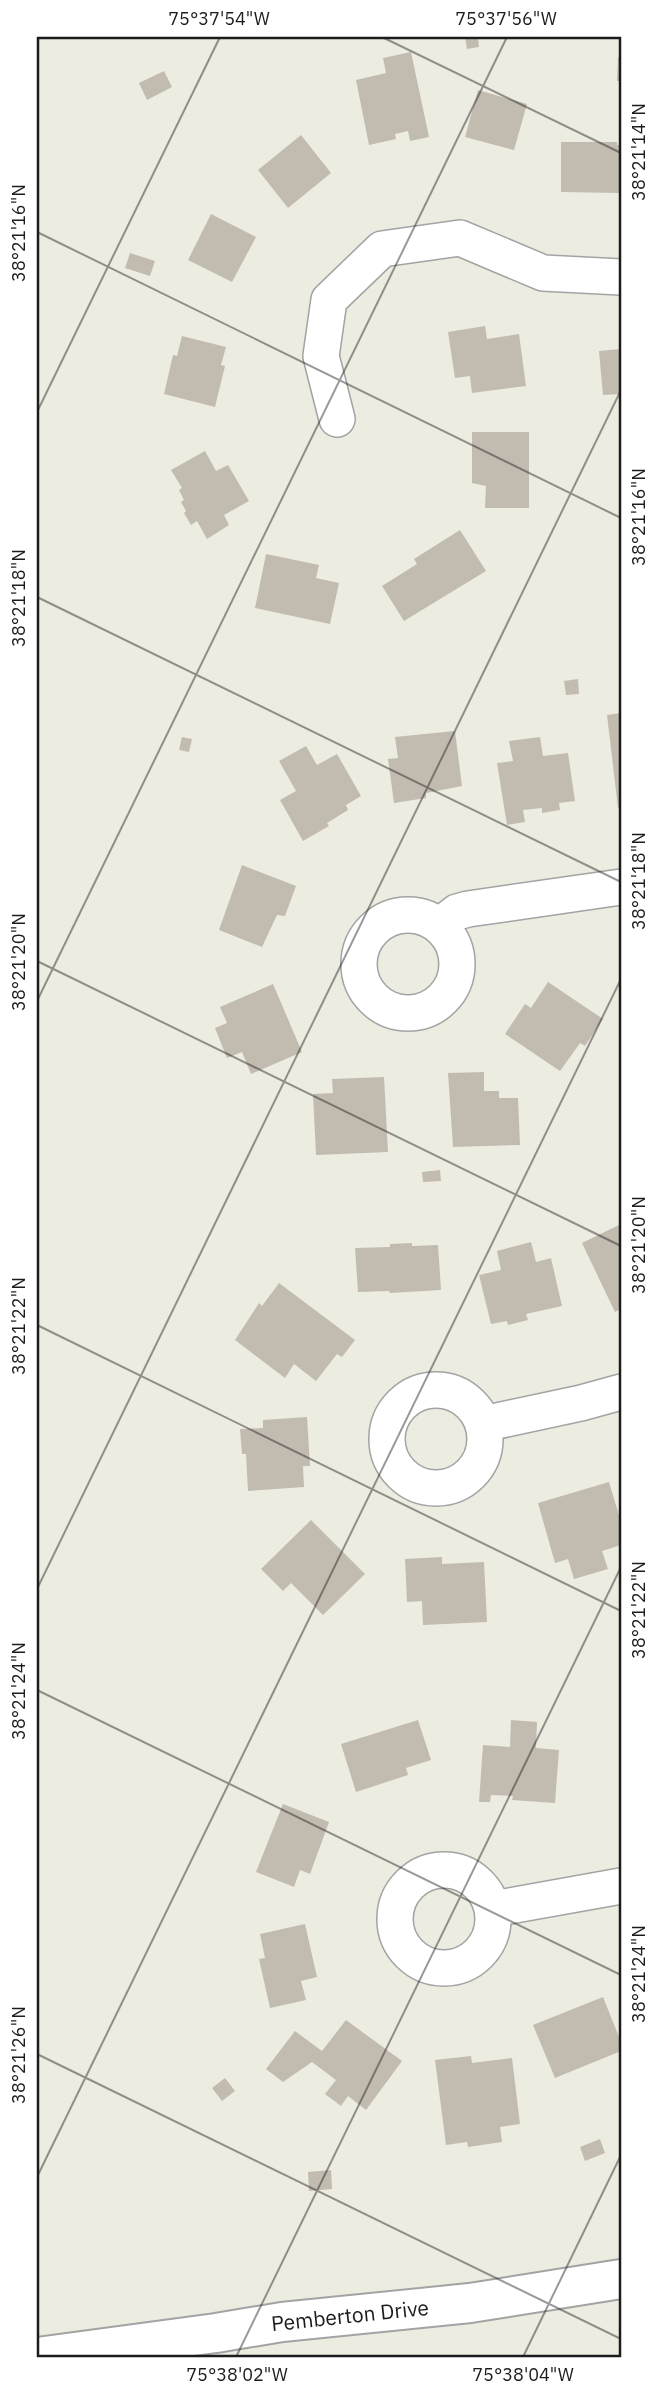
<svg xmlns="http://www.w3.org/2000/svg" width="658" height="2394" font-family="'IBM Plex Sans',sans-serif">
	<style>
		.building { fill: #c2bbb0 }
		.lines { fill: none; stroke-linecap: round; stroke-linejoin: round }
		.minor-casing { stroke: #a3a3a3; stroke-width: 38 }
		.tertiary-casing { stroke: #a3a3a3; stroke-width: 42 }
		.minor { stroke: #fff; stroke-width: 35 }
		.tertiary { stroke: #fff; stroke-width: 38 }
		.ticks { fill: none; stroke: #1c1c1c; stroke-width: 2; stroke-opacity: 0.45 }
		.labels { text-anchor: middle; stroke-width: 6; stroke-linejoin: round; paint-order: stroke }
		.street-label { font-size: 21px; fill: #1c1c1c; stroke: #fff }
		.neatline { fill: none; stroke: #1c1c1c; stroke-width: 2.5 }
		.ticks-label { font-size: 18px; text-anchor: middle; fill: #1c1c1c }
	</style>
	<rect width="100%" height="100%" fill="#edece1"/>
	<path class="building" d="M465,37h13l1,10 -12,2z
		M411,52l18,85 -19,4 -2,-10 -13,3 1,5 -27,6 -13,-65 30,-7 -3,-15z
		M618,57h3v24h-4z
		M164,71l8,16 -25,13 -8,-17z
		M478,90l49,14 -13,46 -49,-13z
		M301,135l30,38 -43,35 -30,-38z
		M561,142h56v3h4v48l-60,-1z
		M211,214l45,23 -24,45 -44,-22z
		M130,253l25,8 -5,15 -25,-8z
		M485,326l2,13 32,-5 7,52 -54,7 -2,-17 -15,2 -7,-46z
		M182,336l44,11 -5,18 4,1 -10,41 -51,-13 9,-39 4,1z
		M621,349v45l-18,1 -4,-44z
		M472,432h57v76h-44l1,-22 -14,-3z
		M205,451l11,20 12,-6 21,36 -25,14 5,10 -22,14 -10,-18 -6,4 -7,-12 2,-2 -5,-9 3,-2 -5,-10 3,-2 -11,-18z
		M460,530l26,41 -82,50 -22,-35 35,-22 -3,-5z
		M266,554l53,11 -3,13 23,5 -9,41 -75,-16z
		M578,679l1,15 -13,1 -2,-14z
		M621,713v95h-3l-11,-93z
		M455,731l7,55 -36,7v5l-32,5 -6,-44 10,-1 -3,-21z
		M182,737l10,2 -3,13 -10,-2z
		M540,737l3,19 25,-3 7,48 -16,2 1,7 -18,3v-5l-19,2 2,12 -18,3 -10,-62 16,-2 -4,-20z
		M306,746l11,19 20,-11 24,42 -15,9 2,5 -21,13 2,3 -26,15 -23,-41 16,-9 -17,-30z
		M242,865l54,21 -11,30 -8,-1 -15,32 -43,-17z
		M548,982l55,37 -18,27 -5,-3 -20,28 -55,-37 20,-30 6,4z
		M273,984l29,68 -51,22 -9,-22 -15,6 -12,-30 12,-5 -7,-16z
		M484,1072v19h15v7h19l2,47 -67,2 -5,-74z
		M384,1077l4,75 -72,3 -3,-61 20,-1 -1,-14z
		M440,1170l1,11 -18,1 -1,-10z
		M621,1224v85l-6,3 -33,-69z
		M531,1242l5,20 15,-4 11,48 -36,8 2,6 -20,5 -1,-4 -16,3 -12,-49 22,-5 -4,-19z
		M412,1243v3l26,-1 3,45 -51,3 -1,-2 -31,1 -3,-44 35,-1v-3z
		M279,1283l76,57 -13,17 -5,-3 -21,27 -22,-17 -9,14 -50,-38 24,-37 3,3z
		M307,1417l3,49h-7l1,21 -56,4 -2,-37h-4l-2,-25 23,-1v-8z
		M609,1482l12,40v23l-19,6 6,18 -34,10 -6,-20 -13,4 -17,-60z
		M311,1520l54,54 -42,41 -32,-32 -8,8 -22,-22z
		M442,1557v7l42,-2 3,60 -64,3 -1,-24 -15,1 -2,-43z
		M418,1720l13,40 -25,8 2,7 -52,17 -15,-48z
		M511,1720l26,2 -1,26 23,2 -4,53 -43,-3 1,-4 -22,-1 -1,7h-11l4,-57 27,2z
		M283,1804l46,18 -19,52 -10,-4 -6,17 -38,-15z
		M305,1924l12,53 -16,4 5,19 -36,8 -11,-49 6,-1 -5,-24z
		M603,1997l18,45v9l-66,27 -22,-53z
		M346,2020l56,41 -36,49 -18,-14 -7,10 -16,-12 11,-14 -24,-18 -29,20 -17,-13 29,-38 27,20z
		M471,2056l1,7 40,-5 8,66 -20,3 2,15 -34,5 -1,-5 -21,3 -11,-85z
		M225,2078l10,13 -13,10 -10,-13z
		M600,2139l5,14 -20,8 -5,-14z
		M331,2170l1,19 -23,2 -1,-19z"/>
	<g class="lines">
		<defs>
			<path id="minor" d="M337,419l-16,-63 8,-56 53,-51 78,-11 83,35 78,4
				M359 964a49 49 0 1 1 98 0a49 49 0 1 1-98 0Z
				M439,926l18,-14 11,-3 153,-22
				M387 1439a49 49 0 1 1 98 0a49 49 0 1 1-98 0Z
				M483,1424l98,-21 40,-11
				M395 1919a49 49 0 1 1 98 0a49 49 0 1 1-98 0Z
				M493,1909l128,-23"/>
			<path id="tertiary" d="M37,2357l179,-24 66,-11 188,-19 151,-24"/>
		</defs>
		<use href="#minor" class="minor-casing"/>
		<use href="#tertiary" class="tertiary-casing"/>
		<use href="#minor" class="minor"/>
		<use href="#tertiary" class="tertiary"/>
	</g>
	<path class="ticks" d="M382,37l239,116M37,232l584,286M37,412l183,-375M37,597l584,285M37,961l584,285M37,1001l470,-964M37,1325l584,286M37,1589l584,-1199M37,1690l584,285M37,2054l584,285M37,2177l584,-1198M236,2357l385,-790M523,2357l98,-202"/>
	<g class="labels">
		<g class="street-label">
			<text transform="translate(350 2316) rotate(-6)" y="7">Pemberton Drive</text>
		</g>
	</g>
	<rect width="658" height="2394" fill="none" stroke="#ffffff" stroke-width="77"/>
	<rect x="38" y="38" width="582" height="2318" class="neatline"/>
	<g class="ticks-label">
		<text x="219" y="25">75°37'54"W</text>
		<text x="506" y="25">75°37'56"W</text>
		<text transform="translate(639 152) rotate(-90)" y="6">38°21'14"N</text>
		<text transform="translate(19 233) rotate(-90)" y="6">38°21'16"N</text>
		<text transform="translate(639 517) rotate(-90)" y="6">38°21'16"N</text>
		<text transform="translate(19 598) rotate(-90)" y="6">38°21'18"N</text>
		<text transform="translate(639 881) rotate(-90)" y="6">38°21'18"N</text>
		<text transform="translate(19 962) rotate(-90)" y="6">38°21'20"N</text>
		<text transform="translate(639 1245) rotate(-90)" y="6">38°21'20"N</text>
		<text transform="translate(19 1326) rotate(-90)" y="6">38°21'22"N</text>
		<text transform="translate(639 1610) rotate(-90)" y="6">38°21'22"N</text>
		<text transform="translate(19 1691) rotate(-90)" y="6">38°21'24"N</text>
		<text transform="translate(639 1974) rotate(-90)" y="6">38°21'24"N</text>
		<text transform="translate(19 2055) rotate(-90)" y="6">38°21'26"N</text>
		<text x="237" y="2381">75°38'02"W</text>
		<text x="523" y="2381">75°38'04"W</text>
	</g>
</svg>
